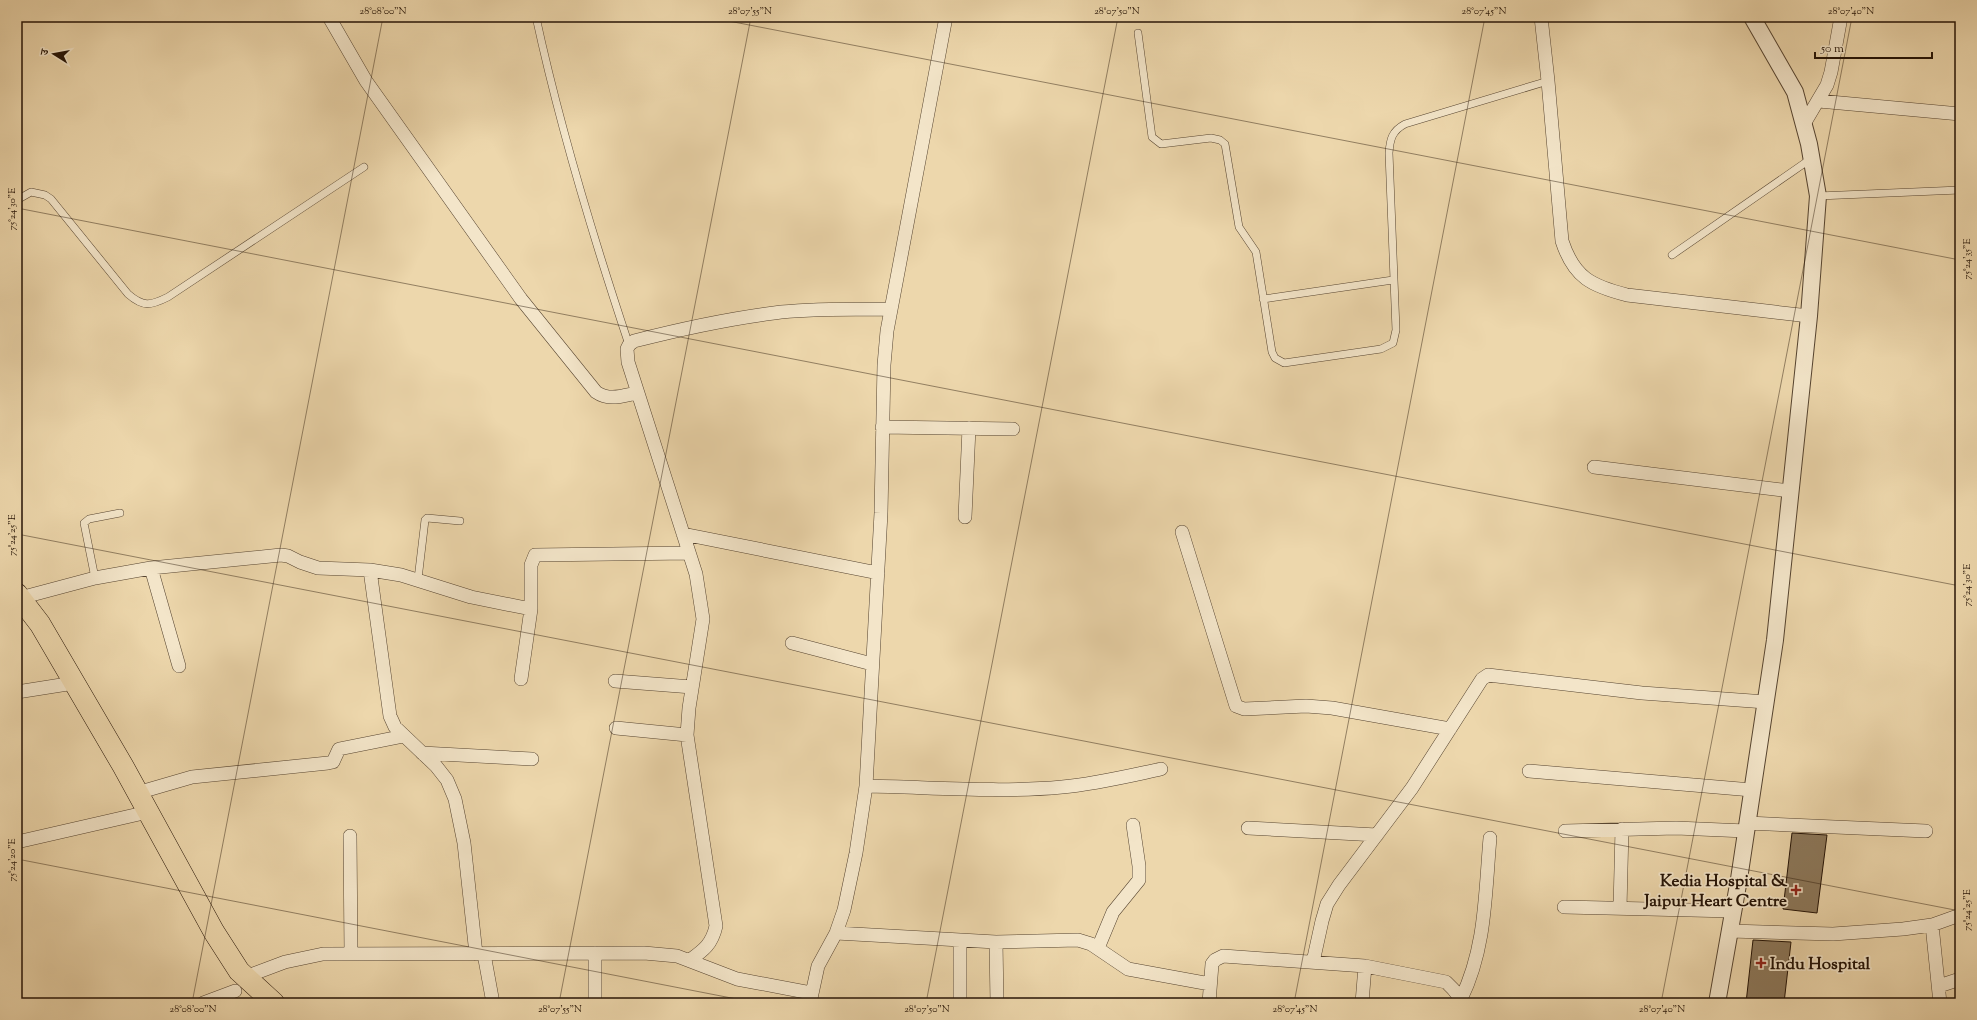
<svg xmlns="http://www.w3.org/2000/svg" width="1977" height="1020" font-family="'Sorts Mill Goudy','Noto Serif Devanagari',serif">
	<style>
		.building { fill: #8d795c; stroke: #241306 }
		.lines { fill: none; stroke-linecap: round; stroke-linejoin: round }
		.service-casing { stroke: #564430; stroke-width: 8 }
		.minor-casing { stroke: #564430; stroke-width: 14 }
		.tertiary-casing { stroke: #564430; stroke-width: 18 }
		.primary-casing { stroke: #241306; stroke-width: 22 }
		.service { stroke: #f3e5c9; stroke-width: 7 }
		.minor { stroke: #f3e5c9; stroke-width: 13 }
		.tertiary { stroke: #f3e5c9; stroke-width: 16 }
		.primary { stroke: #edd7ac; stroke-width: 21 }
		.ticks { fill: none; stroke: #241306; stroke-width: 1; stroke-opacity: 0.45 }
		.poi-dot { fill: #8f2418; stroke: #f3e5c9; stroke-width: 1.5 }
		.labels { text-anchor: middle; stroke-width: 3.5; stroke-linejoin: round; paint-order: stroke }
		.poi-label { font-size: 17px; font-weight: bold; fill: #241306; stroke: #f3e5c9; text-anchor: end }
		.neatline { fill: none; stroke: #241306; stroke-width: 1.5 }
		.ticks-label { font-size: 10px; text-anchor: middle; fill: #241306 }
	</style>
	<rect width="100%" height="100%" fill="#edd7ac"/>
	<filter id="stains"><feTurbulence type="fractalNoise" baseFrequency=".005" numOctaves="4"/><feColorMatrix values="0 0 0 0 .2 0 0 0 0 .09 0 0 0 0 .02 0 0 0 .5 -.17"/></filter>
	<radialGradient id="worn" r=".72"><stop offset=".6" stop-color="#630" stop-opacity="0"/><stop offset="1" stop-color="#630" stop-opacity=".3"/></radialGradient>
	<path class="building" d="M1792,833l35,2 -10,78 -34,-4z
		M1753,940l38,2 -7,61h-38z"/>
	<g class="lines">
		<defs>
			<path id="service" d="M536,17c24,111 57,220 93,328
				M1138,33l14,104 9,7 50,-6 9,2 5,4 14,83 17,25 16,100 3,6 9,5 97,-14 12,-6 3,-13 -7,-177c1,-14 3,-22 16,-29l143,-43
				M1818,196l142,-6
				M17,200l14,-8 14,3 6,4 77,95c15,13 22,12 40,3l196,-130
				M1672,255l140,-97
				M1263,299l130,-19
				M95,578l-11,-55 5,-4 31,-6
				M418,579l7,-59 2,-2 33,3"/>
			<path id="minor" d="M329,17l37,64 155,218 75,93c13,9 26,4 41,1
				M1541,17l7,64 14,160c12,37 30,45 65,54l182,21
				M1819,101l141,13
				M1804,124l23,-39 4,-13 10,-55
				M882,427l131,2
				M1594,467l196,24
				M965,517l4,-89
				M1182,532l54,174 8,3 62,-3 26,2 118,21
				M683,534l195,39
				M151,568l28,98
				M370,570l20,146 5,11 41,39 11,14 8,19 9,44 12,111
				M20,598l75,-20 56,-10 130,-13 7,1 12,6 18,6 52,2 31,5 70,22 60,12
				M792,643l80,21
				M521,679l10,-70v-44l4,-10 154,-2
				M615,681l77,6
				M17,692l57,-9
				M616,728l71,7
				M422,753l110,6
				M1529,771l223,19
				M866,786c63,1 133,7 196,1 33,-3 66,-11 99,-18
				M137,793l55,-16 136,-14 5,-1 6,-13 65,-13
				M1747,823l179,8
				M1248,828l129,7
				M1565,831l111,-3 70,3
				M350,836l1,118
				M17,842l131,-30
				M1564,907l169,4
				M1620,908l2,-79
				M1932,925l8,78
				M1730,931l103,3 70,-5 29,-4 28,-10
				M836,933l160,9 82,-2 13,4 37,25 82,15
				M996,942l1,61
				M1098,948l15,-36 26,-32v-14l-6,-41
				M595,953v50
				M484,954l9,49
				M690,960c14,-10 22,-16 26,-34l-29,-191 2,-27 14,-89 -7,-45 -68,-212 -1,-13 2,-4 5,-4c47,-12 93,-22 140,-28 39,-5 78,-3 116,-4
				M1313,962l9,-41 5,-17 12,-19 73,-97 70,-109 6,-4 154,18 124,9
				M245,977l40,-15 38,-8 321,-1 33,3 60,23 74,14
				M1939,986l21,-7
				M1461,999c25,-51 24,-105 29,-161
				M203,1003l32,-12
				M810,1003l8,-37 18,-33 8,-23 12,-57 10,-67 15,-273 3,-148 3,-34 59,-314
				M960,1003v-63
				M1209,1003l3,-39 3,-4 8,-4 142,10 81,16 7,7 11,14
				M1362,1003l3,-37"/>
			<path id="tertiary" d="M1717,1003l22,-124 36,-239 34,-324 9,-120 -9,-52 -14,-52 -43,-75"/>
			<path id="primary" d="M17,594l23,30 83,142 91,166 25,39 35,32"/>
		</defs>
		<use href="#service" class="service-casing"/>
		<use href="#minor" class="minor-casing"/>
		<use href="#tertiary" class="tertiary-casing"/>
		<use href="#primary" class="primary-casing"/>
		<use href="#service" class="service"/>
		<use href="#minor" class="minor"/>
		<use href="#tertiary" class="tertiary"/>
		<use href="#primary" class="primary"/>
	</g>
	<path class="ticks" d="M708,17l1252,243M17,208l1943,378M17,534l1943,377M17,859l740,144M192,1003l191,-986M559,1003l192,-986M926,1003l192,-986M1294,1003l191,-986M1661,1003l191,-986"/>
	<g class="poi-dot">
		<path d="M1794 884h4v4h4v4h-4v4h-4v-4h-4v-4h4z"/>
		<path d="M1759 957h4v4h4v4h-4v4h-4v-4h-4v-4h4z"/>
	</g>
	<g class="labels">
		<g class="poi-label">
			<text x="1787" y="886">Kedia Hospital &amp;<tspan x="1787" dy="20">Jaipur Heart Centre</tspan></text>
			<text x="1770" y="969" text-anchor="start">Indu Hospital</text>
		</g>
	</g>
	<rect width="1977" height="1020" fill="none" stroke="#edd7ac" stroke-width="44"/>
	<g transform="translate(54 54) rotate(281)" stroke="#f3e5c9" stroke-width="3" paint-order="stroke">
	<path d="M0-3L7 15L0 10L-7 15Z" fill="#241306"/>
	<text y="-6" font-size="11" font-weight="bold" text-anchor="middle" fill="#241306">उ</text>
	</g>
	<path d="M1815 52v6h117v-6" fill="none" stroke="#241306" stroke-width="2"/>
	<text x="1821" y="52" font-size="12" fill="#241306" stroke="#f3e5c9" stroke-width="3" paint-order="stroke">50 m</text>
	<rect x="22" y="22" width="1933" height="976" class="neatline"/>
	<g class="ticks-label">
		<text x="383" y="14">28°08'00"N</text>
		<text x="750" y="14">28°07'55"N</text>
		<text x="1117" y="14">28°07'50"N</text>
		<text x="1484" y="14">28°07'45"N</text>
		<text x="1851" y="14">28°07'40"N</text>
		<text transform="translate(11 209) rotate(-90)" y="4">75°24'30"E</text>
		<text transform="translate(1966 259) rotate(-90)" y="4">75°24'35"E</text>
		<text transform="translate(11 535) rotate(-90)" y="4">75°24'25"E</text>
		<text transform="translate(1966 585) rotate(-90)" y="4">75°24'30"E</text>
		<text transform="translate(11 860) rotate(-90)" y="4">75°24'20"E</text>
		<text transform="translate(1966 910) rotate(-90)" y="4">75°24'25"E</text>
		<text x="193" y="1012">28°08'00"N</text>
		<text x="560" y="1012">28°07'55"N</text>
		<text x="927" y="1012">28°07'50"N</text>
		<text x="1295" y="1012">28°07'45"N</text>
		<text x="1662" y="1012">28°07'40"N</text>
	</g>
	<rect width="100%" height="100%" filter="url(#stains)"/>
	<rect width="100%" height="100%" fill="url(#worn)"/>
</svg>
